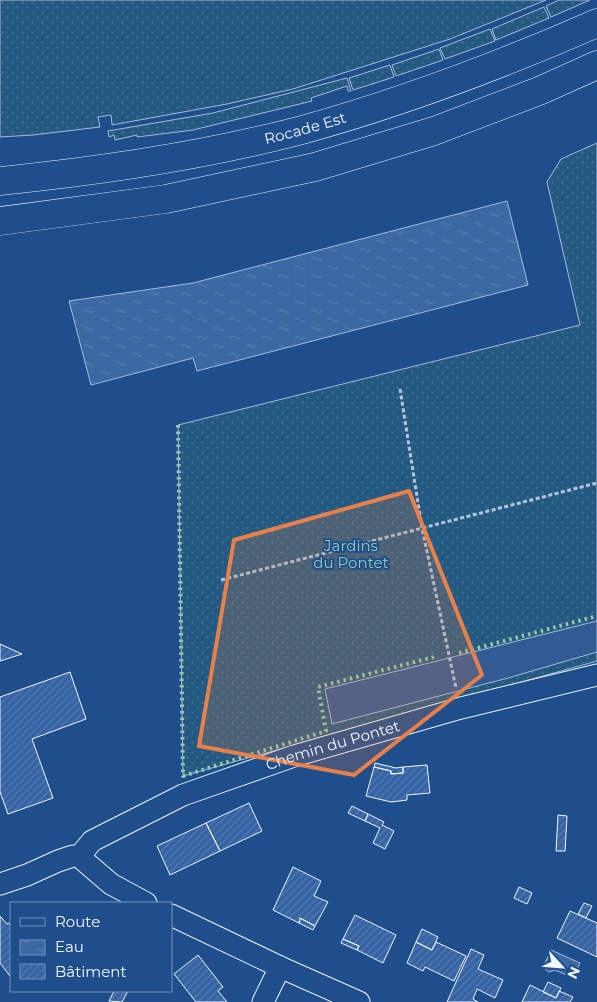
<svg xmlns="http://www.w3.org/2000/svg" width="597" height="1002" font-family="Montserrat,sans-serif">
	<style>
		.grass { fill: url(#grass-dots); stroke: #a8bbd7 }
		.parking { fill: #305b95; stroke: #a8bbd7 }
		.water { fill: url(#water-ripples); stroke: #a8bbd7 }
		.building { fill: url(#building-hatch); stroke: #f2f6ff }
		.lines { fill: none; stroke-linecap: round; stroke-linejoin: round }
		.minor-casing { stroke: #f2f6ff; stroke-width: 23 }
		.trunk-casing { stroke: #f2f6ff; stroke-width: 29 }
		.path { stroke: #b3c4dc; stroke-width: 3; stroke-dasharray: 4 2.5; stroke-linecap: butt }
		.minor { stroke: #1f4e8c; stroke-width: 21 }
		.trunk { stroke: #1f4e8c; stroke-width: 28 }
		.hedge { stroke: #97c8a6; stroke-width: 4; stroke-dasharray: 2.5 4; stroke-linecap: butt }
		.marked { fill: #ea8049; fill-opacity: 0.2; stroke: #ea8049; stroke-width: 4; stroke-linejoin: round }
		.labels { text-anchor: middle; stroke-width: 4; stroke-linejoin: round; paint-order: stroke }
		.street-label { font-size: 15px; fill: #f2f6ff; stroke: #1f4e8c }
		.park-label { font-size: 15px; fill: #97c8a6; stroke: #1f4e8c }
	</style>
	<defs>
		<pattern id="grass-dots" width="8" height="8" patternUnits="userSpaceOnUse" patternTransform="scale(1.25)"><rect width="8" height="8" fill="#245a82"/><path d="M2 2h.1M6 6h.1" fill="none" stroke="#447295" stroke-width="1.8" stroke-linecap="round"/></pattern>
		<pattern id="water-ripples" width="26" height="14" patternUnits="userSpaceOnUse" patternTransform="scale(1.25)"><rect width="26" height="14" fill="#3b69a3"/><path d="M2 4q2-2 4 0t4 0M15 11q2-2 4 0t4 0" fill="none" stroke="#587fb1"/></pattern>
		<pattern id="building-hatch" width="6" height="6" patternUnits="userSpaceOnUse" patternTransform="scale(1.25)"><rect width="6" height="6" fill="#3563a3"/><path d="M-1 1l2-2M0 6l6-6M5 7l2-2" fill="none" stroke="#537ab1"/></pattern>
	</defs>
	<rect width="100%" height="100%" fill="#1f4e8c"/>
	<path class="grass" d="M0,0h546l-96,39 -157,50 -66,15 -115,21 -1,-10 -13,2 2,10 -67,8 -33,2z
		M559,0h31l-39,17 -5,-11z
		M544,7l5,11 -53,22 -4,-11z
		M490,29l5,12 -50,18 -5,-11z
		M439,49l4,11 -47,16 -4,-11z
		M390,65l4,12 -41,13 -4,-12z
		M347,78l4,13h-3l-1,-5 -36,12 1,3 -119,29 -56,7v-2l-22,5 -1,-5 -5,2 -1,-6 105,-18z
		M597,143v518l-414,115 -5,-351 402,-100 -33,-143 14,-23z"/>
	<path class="parking" d="M597,621v31l-89,26 -176,46 -7,-35z"/>
	<path class="water" d="M507,201l21,84 -331,86 -4,-13 -102,27 -22,-84 124,-18z
		M551,950l29,13 -7,15 -18,-8 -6,2 -4,-3 -1,-4z"/>
	<path class="building" d="M0,644l22,10 -22,7z
		M70,672l16,47 -54,20 21,59 -45,16 -8,-22v-95z
		M375,763l21,5 7,-1v6l-12,1v-3l-17,-4z
		M427,765l3,28 -23,2v5l-16,2 -25,-6 8,-29 17,4v3l12,-1v-6z
		M249,803l13,28 -42,20 -14,-28z
		M352,806l16,8 -3,7 -17,-8z
		M368,814l16,8 -2,3 12,6 -9,18 -12,-6 7,-15 -15,-7z
		M558,815l9,1 -2,35h-9z
		M206,823l14,28 -50,24 -13,-29z
		M293,867l28,14 -7,15 14,6 -13,24 -15,-8 -1,5 -26,-13z
		M519,887l13,6 -5,11 -13,-6z
		M584,903l8,3 -6,12 -8,-4z
		M570,911l27,12v34l-40,-19z
		M355,915l41,20 -13,28 -26,-13 2,-4 -16,-7z
		M0,916l7,8 2,-1 2,3v49l-1,1 -10,-13z
		M300,918l15,8 -2,4 -14,-7z
		M422,929l16,8 -6,13 -16,-8z
		M343,939l16,7 -2,4 -16,-7z
		M416,942l16,8 4,-8 30,14 -12,25 -29,-14 -2,4 -16,-8z
		M471,949l13,6 -6,14 25,11 -8,18 -18,-9 -4,10 5,3h-31z
		M198,955l25,32 -5,4 9,11h-31l-22,-28z
		M548,982l13,6 -5,10 -13,-6z
		M530,985l26,13 3,-7 14,6 -3,5h-48z
		M114,991h14l-6,11 -13,-1z"/>
	<g class="lines">
		<defs>
			<g id="minor">
				<path id="s1" d="M83,852l9,-11 91,-46 111,-39 167,-48 136,-33"/>
				<path d="M83,860l28,24 35,19"/>
				<path d="M0,884l27,-9 31,-14 15,-5"/>
				<path d="M171,915l109,52 79,35"/>
				<path d="M263,1002l17,-35"/>
			</g>
			<g id="trunk">
				<path id="s2" d="M0,181c101,-10 203,-25 302,-51 101,-28 199,-65 295,-107"/>
				<path d="M0,221l166,-22 149,-32 119,-36 105,-40 58,-26"/>
			</g>
		</defs>
		<use href="#minor" class="minor-casing"/>
		<use href="#trunk" class="trunk-casing"/>
		<path class="path" d="M400,389l22,139 34,160
			M221,580l376,-97"/>
		<use href="#minor" class="minor"/>
		<use href="#trunk" class="trunk"/>
		<path class="hedge" d="M178,425l5,351 143,-45 -8,-44 120,-31
			M459,653l138,-37"/>
	</g>
	<path class="marked" d="M409,491l73,184 -128,100 -155,-29 35,-206z"/>
	<g class="labels">
		<g class="street-label">
			<text dy="5" stroke="none"><textPath href="#s2" startOffset="310">Rocade Est</textPath></text>
			<text dy="5" stroke="none"><textPath href="#s1" startOffset="274">Chemin du Pontet</textPath></text>
		</g>
		<g class="park-label">
			<text x="351" y="551">Jardins<tspan x="351" dy="17">du Pontet</tspan></text>
		</g>
	</g>
	<rect x="10" y="902" width="162" height="90" fill="#1f4e8c" stroke="#7391ba"/>
	<rect x="20" y="918" width="25" height="8" fill="#1f4e8c" stroke="#7391ba"/>
	<text x="55" y="927" font-size="15" fill="#f2f6ff">Route</text>
	<rect x="20" y="940" width="25" height="15" fill="url(#water-ripples)" stroke="#7391ba"/>
	<text x="55" y="952" font-size="15" fill="#f2f6ff">Eau</text>
	<rect x="20" y="964" width="25" height="15" fill="url(#building-hatch)" stroke="#7391ba"/>
	<text x="55" y="977" font-size="15" fill="#f2f6ff">Bâtiment</text>
	<g transform="translate(562 967) rotate(116)" stroke="#1f4e8c" stroke-width="4" paint-order="stroke">
	<path d="M0-4L9 19L0 12L-9 19Z" fill="#f2f6ff"/>
	<text y="-8" font-size="14" font-weight="bold" text-anchor="middle" fill="#f2f6ff">N</text>
	</g>
</svg>
